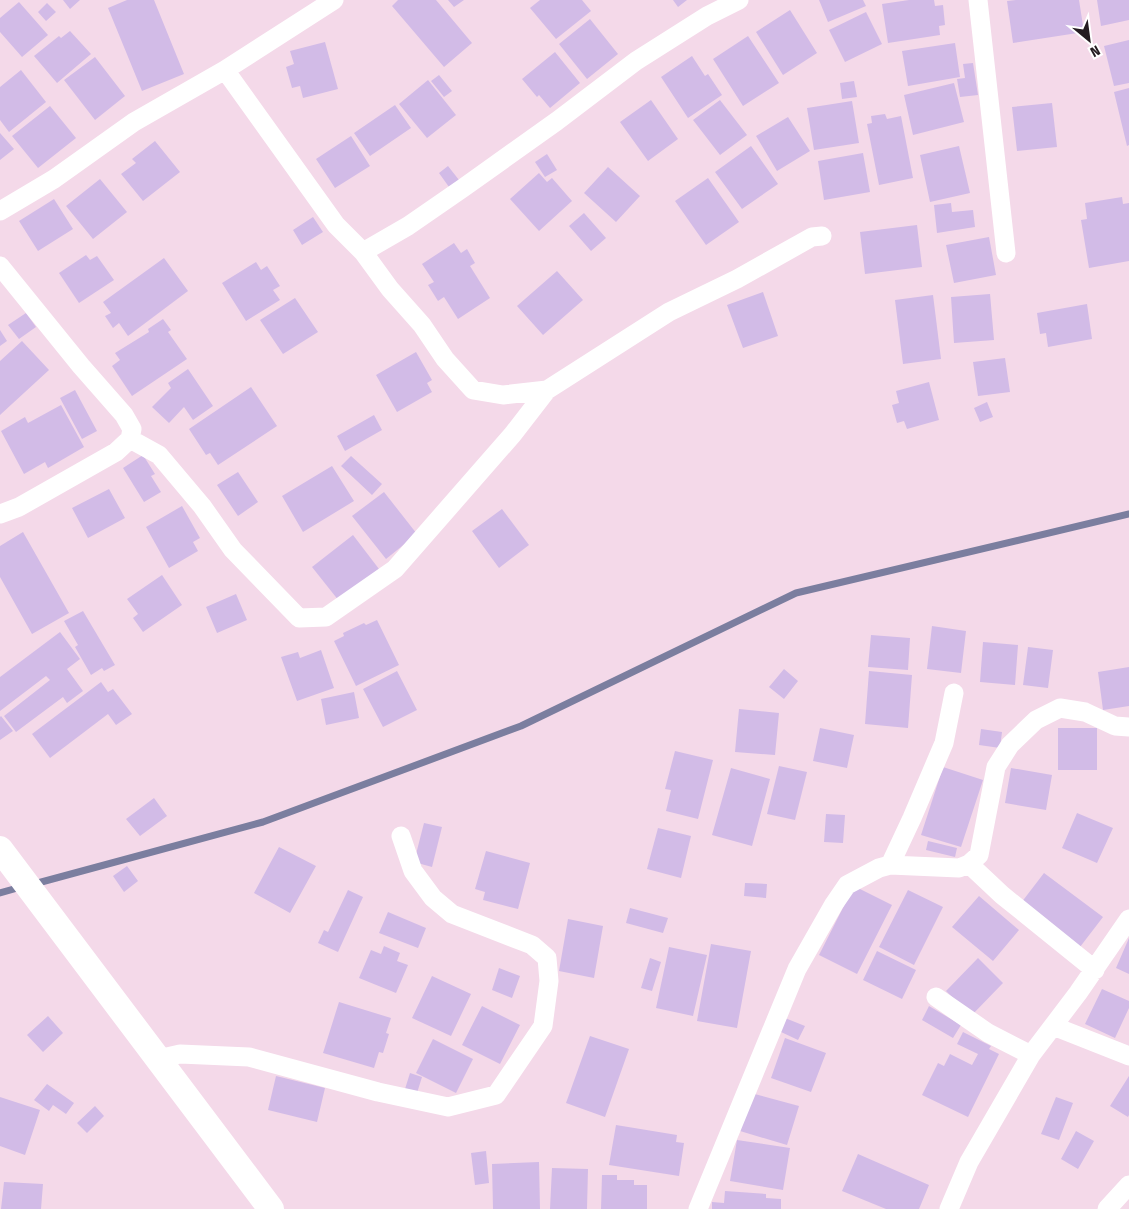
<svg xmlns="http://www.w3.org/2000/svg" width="1129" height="1209" font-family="'Fira Sans Condensed',sans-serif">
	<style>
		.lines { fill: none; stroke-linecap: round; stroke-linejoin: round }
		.stream { stroke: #7b7e9f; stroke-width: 7 }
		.building { fill: #d2bbe7 }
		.street { stroke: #fff; stroke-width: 19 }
		.secondary { stroke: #fff; stroke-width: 26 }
	</style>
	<rect width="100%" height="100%" fill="#f4d9e9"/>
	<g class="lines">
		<path class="stream" d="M34,884l229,-62 258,-96 275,-133 333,-79
			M0,893l21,-6"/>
	</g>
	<path class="building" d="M63,0h17l-10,9z
		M127,0h27l30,74 -42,17 -34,-83z
		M398,0h38l36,43 -28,24 -52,-61z
		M448,0h16l-10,7z
		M540,0h42l9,11 -35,28 -26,-31z
		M673,0h14l-9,7z
		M819,0h44l3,6 -38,16z
		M909,0h25l1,6 8,-1 2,20 -6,1 1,9 -52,8 -6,-39z
		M1016,0h63l5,32 -71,11 -6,-42z
		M1097,0h32v20l-28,6z
		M19,2l29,33 -26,22 -22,-25v-14z
		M47,3l9,9 -10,9 -8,-9z
		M790,10l27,43 -34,22 -27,-43z
		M866,12l16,32 -37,18 -16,-32z
		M590,19l28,35 -31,25 -28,-35z
		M70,31l21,23 -34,29 -23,-27 25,-20 2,2z
		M748,36l31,47 -36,23 -30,-47z
		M1129,40v43l-15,3 -10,-40z
		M325,42l13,47 -35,9 -3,-12 -8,2 -6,-21 8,-3 -4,-13z
		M955,43l5,34 -52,9 -6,-35z
		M555,52l25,31 -30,25 -11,-13 -2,2 -15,-18z
		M692,56l13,20 3,-2 14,21 -34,23 -27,-41z
		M95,57l30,39 -30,24 -31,-40z
		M973,63l5,32 -18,2 -3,-18 8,-1 -2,-14z
		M21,70l25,32 -37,30 -9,-12v-33z
		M439,75l13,16 -8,6 -13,-16z
		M428,80l28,35 -29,23 -28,-34z
		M854,81l3,16 -15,2 -2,-16z
		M954,83l10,39 -51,13 -9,-40z
		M1129,88v57l-2,1 -13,-54z
		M651,100l27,39 -30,22 -28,-39z
		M720,100l27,35 -27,20 -27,-35z
		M852,101l7,42 -45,7 -7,-42z
		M1052,103l5,44 -40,4 -5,-44z
		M395,105l16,23 -41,28 -16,-23z
		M50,106l26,32 -38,30 -26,-32z
		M885,114l2,5 14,-3 12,62 -34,7 -12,-61 5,-1 -1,-7z
		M788,117l22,34 -33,20 -21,-35z
		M0,133l14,16 -14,11z
		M351,136l19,30 -35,22 -19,-29z
		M155,141l25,31 -37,29 -22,-27 15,-11 -4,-4z
		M751,146l27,38 -36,25 -27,-37z
		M959,146l11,47 -40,9 -10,-47z
		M863,153l7,39 -46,8 -6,-39z
		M547,154l10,16 -12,7 -10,-15z
		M448,166l11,14 -10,7 -10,-14z
		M608,167l32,29 -24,26 -32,-29z
		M539,173l8,9 5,-4 20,23 -33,30 -29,-32z
		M708,178l31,44 -33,23 -31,-44z
		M100,179l27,33 -34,27 -27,-33z
		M1122,197l1,7 6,-1v58l-40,7 -8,-48 6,-1 -2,-16z
		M54,199l19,30 -35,22 -19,-30z
		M951,203l1,9 21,-2 2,17 -38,6 -3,-28z
		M584,213l22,25 -15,13 -22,-25z
		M313,217l10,15 -21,13 -9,-15z
		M917,225l5,42 -57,7 -5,-42z
		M989,237l7,38 -42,8 -8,-38z
		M454,243l7,10 6,-4 8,14 -5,3 20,32 -32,21 -14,-22 -6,4 -10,-16 6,-3 -12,-18z
		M86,255l4,5 7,-4 17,24 -35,23 -20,-30z
		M164,258l24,33 -60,45 -9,-13 -6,5 -8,-12 6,-3 -8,-11z
		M256,262l5,8 6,-4 13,20 -7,4 7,10 -34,21 -24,-38z
		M557,271l26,29 -40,35 -26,-29z
		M763,292l15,44 -35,12 -16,-43z
		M990,294l4,46 -40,3 -3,-46z
		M933,295l8,64 -38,5 -8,-64z
		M295,298l23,34 -35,22 -23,-34z
		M1087,304l5,35 -44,8 -2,-14 -6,1 -3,-21z
		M26,313l10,14 -17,12 -11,-14z
		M163,319l8,11 -3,2 19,27 -55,37 -20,-30 8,-6 -5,-7 34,-21 -1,-3z
		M0,330l7,11 -7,5z
		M22,341l27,29 -49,45v-54z
		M416,352l16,28 -5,3 5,9 -35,20 -21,-37z
		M1005,358l5,34 -32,4 -5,-34z
		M188,369l25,37 -20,14 -9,-13 -15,16 -17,-16 19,-19 -3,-5z
		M929,382l10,38 -32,9 -3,-8 -7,2 -5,-18 7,-2 -3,-12z
		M251,387l26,39 -59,39 -8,-12 -4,2 -17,-26z
		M75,390l22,41 -15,8 -22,-41z
		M987,402l6,15 -13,5 -6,-14z
		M61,405l23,42 -36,21 -3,-6 -21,12 -23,-43 24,-14 3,6z
		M374,415l8,15 -37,21 -8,-15z
		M143,455l12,19 -4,2 10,16 -17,10 -21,-34z
		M351,456l31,28 -10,11 -31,-29z
		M332,466l22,35 -51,31 -21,-36z
		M238,472l20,30 -20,14 -21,-31z
		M109,489l16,29 -37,20 -16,-30z
		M384,492l33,42 -31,25 -34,-43z
		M182,506l18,32 -7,4 5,9 -29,17 -23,-41z
		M502,509l27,36 -30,23 -27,-37z
		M23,532l46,81 -37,21 -32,-57v-31z
		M353,535l26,34 -40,32 -27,-34z
		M162,575l20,30 -39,27 -10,-14 5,-4 -11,-15z
		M236,594l11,26 -30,13 -11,-26z
		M83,611l32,54 -11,6 -2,-3 -11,7 -16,-28 3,-2 -14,-24z
		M377,620l22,45 -43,21 -22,-45 10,-5 -1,-3 21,-10 2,2z
		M932,626l34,5 -5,42 -34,-4z
		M60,632l20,27 -13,10 16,22 -16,12 -4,-6 -47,35 -12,-16 46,-36 -4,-4 -46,35v-34z
		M871,635l39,3 -2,32 -40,-3z
		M983,642l35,3 -3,40 -35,-3z
		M1028,647l25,3 -5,38 -25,-3z
		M321,650l13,38 -37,13 -16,-44 17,-5 2,6z
		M1129,667v39l-26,4 -5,-38z
		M784,669l14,12 -14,18 -15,-12z
		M397,671l20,39 -34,17 -20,-38z
		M869,671l43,4 -4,53 -43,-4z
		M101,682l7,10 5,-3 19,25 -16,11 -8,-11 -58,44 -18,-24z
		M354,692l5,26 -33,7 -5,-26z
		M739,709l40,4 -4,42 -40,-3z
		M1,716l12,15 -13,9v-23z
		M820,728l34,7 -7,33 -34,-7z
		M1058,728h39v42h-39z
		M981,729l21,3 -2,16 -21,-3z
		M675,751l38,9 -15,59 -32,-8 5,-21 -6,-1z
		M779,766l28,6 -12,48 -28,-6z
		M943,767l40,13 -22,67 -40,-12z
		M731,768l39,11 -18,67 -40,-11z
		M1011,768l41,7 -6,35 -41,-7z
		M154,798l13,18 -27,20 -14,-17z
		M1077,813l36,15 -16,35 -35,-15z
		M826,814l19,1 -2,28 -19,-1z
		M424,823l18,4 -10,40 -18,-5z
		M658,828l33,8 -10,42 -34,-9z
		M928,841l29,7 -2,9 -29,-7z
		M279,847l37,19 -26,47 -36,-20z
		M486,851l44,12 -12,46 -35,-9 2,-8 -10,-3z
		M127,866l11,15 -14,11 -11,-16z
		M1044,873l59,44 -23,30 -59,-44z
		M745,883l22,1 -1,14 -22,-2z
		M854,886l38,19 -35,69 -38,-19z
		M348,890l15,7 -25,55 -20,-9 6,-13 4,2z
		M908,890l35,17 -29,58 -35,-18z
		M979,896l40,34 -26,31 -41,-34z
		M630,908l38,10 -5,15 -37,-10z
		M388,912l38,16 -8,20 -39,-15z
		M568,919l35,7 -9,52 -35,-7z
		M1129,938v36l-13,-6z
		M711,944l40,7 -14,77 -40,-7z
		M384,946l16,7 -3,8 11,4 -12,28 -37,-15 12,-28 10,4z
		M669,947l38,8 -14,61 -37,-8z
		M877,951l39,19 -14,29 -39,-19z
		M650,958l11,4 -9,29 -11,-3z
		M978,958l25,25 -32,33 -25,-25z
		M499,968l21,8 -8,22 -20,-8z
		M432,976l39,18 -20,42 -39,-18z
		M1102,989l27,12v7l-14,30 -30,-14z
		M339,1002l52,16 -5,15 3,1 -6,19 -4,-1 -5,16 -51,-15z
		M482,1006l38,19 -20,39 -38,-19z
		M929,1006l32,19 -8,13 -31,-18z
		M48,1016l15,17 -20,19 -16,-17z
		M785,1018l20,8 -7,14 -19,-9z
		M963,1032l28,14 -2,3 10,5 -31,63 -46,-22 16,-32 6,3 6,-12 22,11 6,-11 -21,-10z
		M590,1036l39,13 -24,68 -39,-14z
		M785,1038l41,15 -15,39 -40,-14z
		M433,1039l40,20 -17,34 -40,-20z
		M410,1073l12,4 -5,16 -12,-4z
		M276,1076l49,12 -8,34 -49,-12z
		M1129,1076v39l-1,2 -18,-11z
		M47,1084l27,19 -8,11 -13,-9 -4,6 -15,-11z
		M751,1093l48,13 -12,39 -47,-14z
		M0,1097l40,13 -15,45 -25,-9z
		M1056,1097l17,6 -14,37 -18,-6z
		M95,1106l9,10 -17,17 -10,-10z
		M616,1125l61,10 -1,7 8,1 -5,33 -70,-11z
		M1076,1131l18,10 -16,28 -17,-10z
		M737,1140l53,8 -7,42 -53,-9z
		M486,1151l3,32 -14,2 -4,-32z
		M858,1154l71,31 -10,24h-33l-44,-18z
		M539,1162l1,47h-47l-1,-45z
		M552,1168l36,1 -1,40h-37z
		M602,1175h15v5h17v5h13v24h-46z
		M4,1182l39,2 -2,25h-40z
		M725,1191l41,3v4l15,1v10h-69v-7l12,1z"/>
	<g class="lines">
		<path class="street" d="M978,0l28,253
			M225,70l111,155 27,27 27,37 32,36 23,34 28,31 30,5 44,-5 122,-78 68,-33 75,-42 10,-1
			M0,211l54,-32 80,-57 91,-52 109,-70
			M363,252l45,-26 55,-38 94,-67 79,-60 71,-45 32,-16
			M0,266l81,100 43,49 8,14 -2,10 -14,13 -97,55 -19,7
			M130,439l29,16 43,51 31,44 66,68 27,-1 69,-48 118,-135 34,-44
			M969,864l33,31 93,75
			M890,865l22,-47 32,-75 10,-50
			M936,997l52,36 43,22
			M1053,1026l76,30
			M158,1059l22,-5 69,3 129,35 70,15 48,-12 47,-69 6,-45 -2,-23 -15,-13 -80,-31 -19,-16 -20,-27 -12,-35
			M698,1209l99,-240 37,-65 13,-19 32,-17 11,-3 69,3 10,-4 10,-9 17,-88 14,-22 26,-25 24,-12 25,4 30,14 14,1
			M949,1209l20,-47 62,-107 47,-62 51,-74
			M1107,1209l22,-24"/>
		<path class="secondary" d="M0,849l271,360"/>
	</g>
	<g transform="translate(1089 40) rotate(151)" stroke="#ffffff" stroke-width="4" paint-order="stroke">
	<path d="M0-4L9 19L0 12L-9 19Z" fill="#241b20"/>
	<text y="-8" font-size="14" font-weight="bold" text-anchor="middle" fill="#241b20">N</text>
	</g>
</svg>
